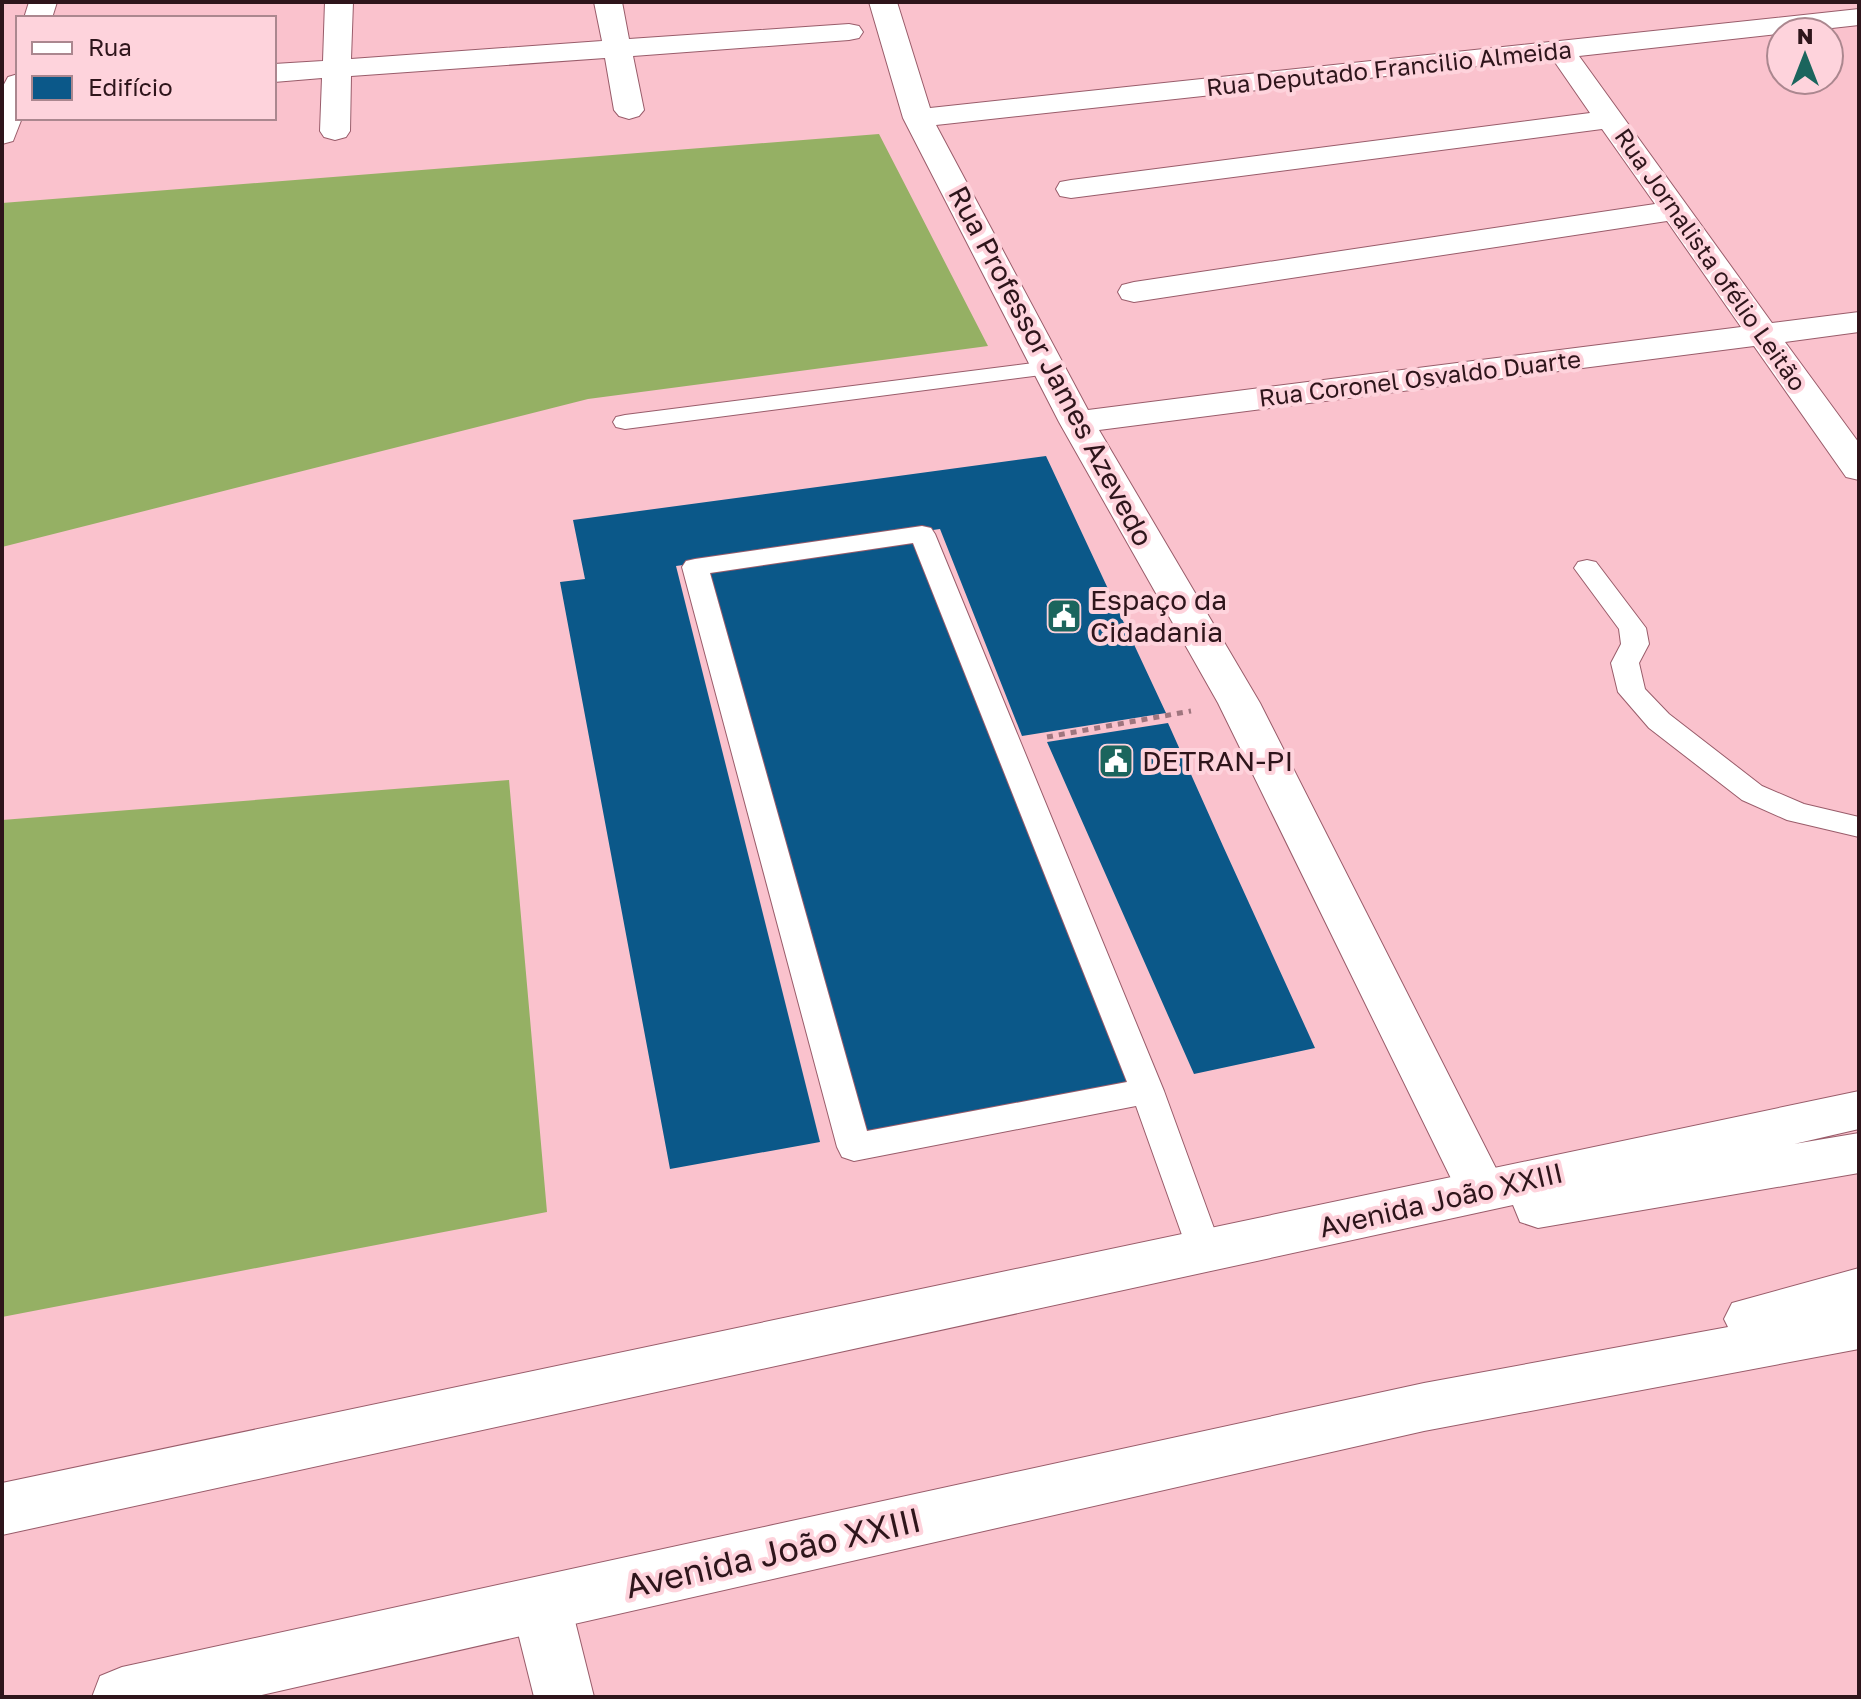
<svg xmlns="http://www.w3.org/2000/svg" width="1861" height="1699" font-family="'Golos Text',sans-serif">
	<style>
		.forest { fill: #95b064 }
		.building { fill: #0b5889 }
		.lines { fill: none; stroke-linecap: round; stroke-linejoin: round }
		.service-casing { stroke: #995c6a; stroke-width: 2 }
		.minor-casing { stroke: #995c6a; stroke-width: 2 }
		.primary-casing { stroke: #995c6a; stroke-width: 2 }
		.path { stroke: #9f757e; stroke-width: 5; stroke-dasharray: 6 6; stroke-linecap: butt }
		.service { fill: #fff; fill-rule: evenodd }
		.minor { fill: #fff; fill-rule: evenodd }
		.primary { fill: #fff; fill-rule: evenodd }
		.labels { text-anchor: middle; stroke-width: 8; stroke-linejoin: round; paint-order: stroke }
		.far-street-label { font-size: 24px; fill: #2e151b; stroke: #fed3dc }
		.street-label { font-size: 28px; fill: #2e151b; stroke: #fed3dc }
		.poi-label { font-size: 28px; fill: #2e151b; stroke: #fed3dc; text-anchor: start }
		.near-street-label { font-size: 34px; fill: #2e151b; stroke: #fed3dc }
	</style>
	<rect width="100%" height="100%" fill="#fac2cd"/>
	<path class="forest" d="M879,134l109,212 -400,53 -586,148v-344z
		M509,780l38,432 -545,105v-497z"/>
	<path class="building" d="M1046,456l120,257 -144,23 -82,-207 -264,37 144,576 -150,27 -110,-587 25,-3 -12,-59z
		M916,538l217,551 -273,52 -158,-571z
		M1168,723l55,123 92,202 -121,26 -147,-332z"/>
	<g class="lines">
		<defs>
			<path id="service" d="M1049,361l8,2 4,5 -4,5 -432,56 -9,-2 -3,-5 3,-5 9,-2z
				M922,526l9,2 4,6 229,557 59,162 -5,10 -13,5 -13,-5 -56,-157 -282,55 -12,-4 -5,-10 -155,-580 4,-6 9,-2zM913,543l214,539 -260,49 -157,-558z
				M1587,560l9,2 50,66 3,16 -10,19 6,26 24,25 93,72 42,18 55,13v20l-72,-17 -45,-20 -93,-72 -31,-36 -7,-29 10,-19 -2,-15 -45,-61 4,-6z"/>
			<path id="minor" d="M29,2h28l-5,16h-28z
				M325,2h28l-2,57 251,-18 -8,-39h28l7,37 220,-15 10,2 4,6 -4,6 -10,2 -216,16 11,54 -5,6 -10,3 -10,-3 -5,-6 -9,-52 -254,18 -1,55 -4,6 -11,3 -11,-3 -4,-6 2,-53 -48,4v-18l49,-3z
				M869,2h28l33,106 929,-99v16l-280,31 193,267 87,-11v20l-74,10 74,101v37l-13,-3 -92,-131 -655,84 161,273 247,487 -7,15 -18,6 -18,-6 -246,-502 -159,-281 -156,-304zM1552,58l38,55 -519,67 -11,2 -4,7 4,7 11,2 531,-69 53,75 -521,78 -12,3 -4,7 4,7 12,3 533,-81 74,106 -653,83 -152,-285z
				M18,74v44h4l-9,23 -11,3v-56l6,-11z
				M541,1577l21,8 9,20 23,92h-60l-23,-92 9,-20z"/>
			<path id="primary" d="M1859,1091v38l-65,15 65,-11v40l-321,55 -18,-6 -7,-17 -1511,330v-52z
				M1859,1268v81l-435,82 -1171,266h-161l8,-21 22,-9 1302,-284 304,-56 -4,-8 8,-16z"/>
		</defs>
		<use href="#service" class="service-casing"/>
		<use href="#minor" class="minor-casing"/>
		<use href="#primary" class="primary-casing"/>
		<path class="path" d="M1047,737l144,-26"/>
		<use href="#service" class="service"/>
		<use href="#minor" class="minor"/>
		<use href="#primary" class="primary"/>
	</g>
	<defs>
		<symbol id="civic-square" viewBox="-11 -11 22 22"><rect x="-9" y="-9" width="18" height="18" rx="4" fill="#1b655d" stroke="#fed3dc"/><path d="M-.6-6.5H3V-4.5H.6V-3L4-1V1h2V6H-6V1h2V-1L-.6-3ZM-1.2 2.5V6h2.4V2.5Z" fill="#fff"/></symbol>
	</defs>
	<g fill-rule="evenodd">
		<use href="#civic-square" x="1044" y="596" width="40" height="40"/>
		<use href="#civic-square" x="1096" y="741" width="40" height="40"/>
	</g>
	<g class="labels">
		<g class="far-street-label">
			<text transform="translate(1389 69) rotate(-6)" y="8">Rua Deputado Francilio Almeida</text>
			<text transform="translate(1710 260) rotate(55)" y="8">Rua Jornalista ofélio Leitão</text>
			<text transform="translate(1420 379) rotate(-7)" y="8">Rua Coronel Osvaldo Duarte</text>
		</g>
		<g class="street-label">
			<text transform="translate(1051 366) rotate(62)" y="10">Rua Professor James Azevedo</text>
			<text transform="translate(1441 1200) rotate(-13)" y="10">Avenida João XXIII</text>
		</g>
		<g class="poi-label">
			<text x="1090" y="610">Espaço da<tspan x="1090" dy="32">Cidadania</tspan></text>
			<text x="1142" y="771">DETRAN-PI</text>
		</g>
		<g class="near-street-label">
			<text transform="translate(773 1553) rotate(-13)" y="12">Avenida João XXIII</text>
		</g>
	</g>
	<rect width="1861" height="1699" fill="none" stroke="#2e151b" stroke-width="8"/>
	<rect x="16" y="16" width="260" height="104" fill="#fed3dc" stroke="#ab878f" stroke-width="2"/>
	<rect x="32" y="42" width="40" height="12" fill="#ffffff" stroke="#ab878f" stroke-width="2"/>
	<text x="88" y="56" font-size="24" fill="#2e151b">Rua</text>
	<rect x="32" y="76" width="40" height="24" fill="#0b5889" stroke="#ab878f" stroke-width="2"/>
	<text x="88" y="96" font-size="24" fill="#2e151b">Edifício</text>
	<g transform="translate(1805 56)"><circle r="38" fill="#fed3dc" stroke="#ab878f" stroke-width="2"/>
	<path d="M0-6L14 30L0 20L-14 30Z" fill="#1b655d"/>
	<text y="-12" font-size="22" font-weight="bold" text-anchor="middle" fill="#2e151b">N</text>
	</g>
</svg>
